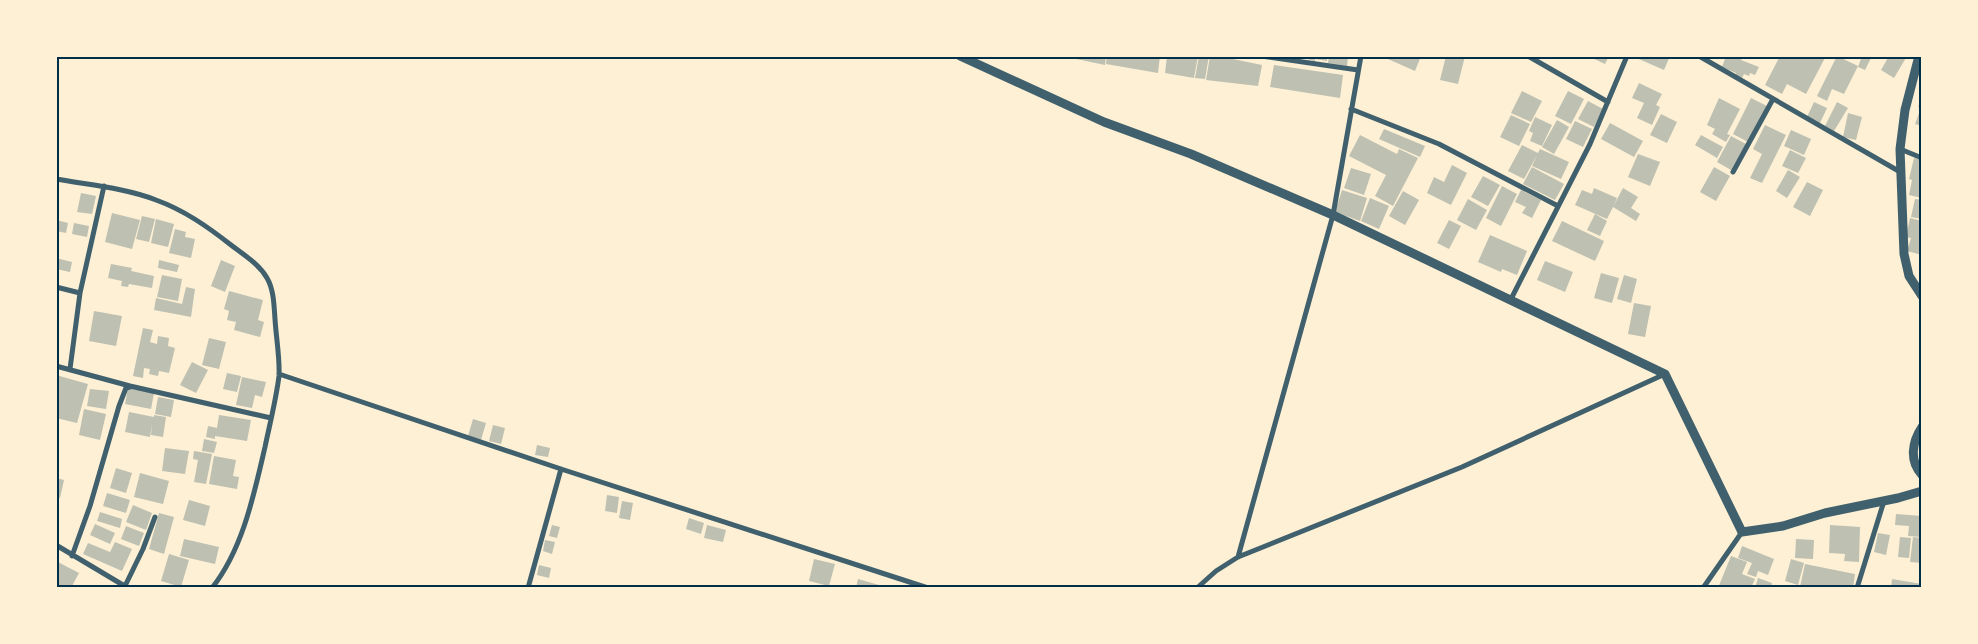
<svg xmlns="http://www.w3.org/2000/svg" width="1978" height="644" font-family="Mulish,sans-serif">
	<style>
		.building { fill: #bec0b2 }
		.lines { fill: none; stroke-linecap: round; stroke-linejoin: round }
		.minor { stroke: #3f606c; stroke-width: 5 }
		.tertiary { stroke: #3f606c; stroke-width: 9 }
		.neatline { fill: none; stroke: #003049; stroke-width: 2 }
	</style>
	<rect width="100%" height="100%" fill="#fdf0d5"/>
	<path class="building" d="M1062,56h44l-1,9z
		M1107,56h53l-2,17 -52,-9z
		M1167,56h31l-4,22 -29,-5z
		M1199,56h10l-4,23 -10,-1z
		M1210,56l13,1 39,8 -4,21 -52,-6z
		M1295,56h32v5l-12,-2v2z
		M1329,56h19l-1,10 -19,-3z
		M1381,56h40l-6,15z
		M1446,56h19l-7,28 -18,-4z
		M1588,56h21l-4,8z
		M1632,56h38l-6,14z
		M1726,56h17l-2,4 18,7 -4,8 -5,-2 -1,3 -5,-2 -2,4 -7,-3 1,-2 -14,-6z
		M1780,56h46l-20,38 -19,-10 -5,10 -17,-9z
		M1837,56l21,10 -14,28 -12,-5 -5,12 -10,-5z
		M1862,56l9,2 -6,12 -7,-3z
		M1889,56h18l-13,22 -13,-8z
		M1274,65l69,10 -3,23 -70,-11z
		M1639,83l23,11 -6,11 4,2 -8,18 -15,-7 7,-15 -12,-5z
		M1522,91l20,10 -11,21 -20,-9z
		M1568,91l16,8 -13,25 -16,-8z
		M1922,97v29l-7,-2 6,-16 -3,-1z
		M1719,98l21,11 -13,25 3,1 -4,7 -14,-8 3,-5 -8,-4z
		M1751,98l16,8 -19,36 -15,-8z
		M1588,101l15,8 -9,18 -16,-8z
		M1814,102l13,6 -7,15 -13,-6z
		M1837,102l11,6 -14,23 -9,-5z
		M1848,113l14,4 -6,23 -13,-3z
		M1661,114l16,8 -10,21 -17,-8z
		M1511,115l19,9 -11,22 -19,-9z
		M1535,117l17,8 -10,21 -12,-5 3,-8 -4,-2z
		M1557,120l12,7 -15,27 -12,-7z
		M1575,121l17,8 -9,18 -17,-8z
		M1610,123l33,18 -9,16 -33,-18z
		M1765,125l21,10 -24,48 -12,-5 12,-24 -9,-5z
		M1384,129l41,17 -5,11 -41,-18z
		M1791,130l20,9 -7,16 -20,-9z
		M1360,135l37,19 2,-5 19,9 -25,48 -18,-10 11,-21 -37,-19z
		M1701,135l22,12 -6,11 -22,-13z
		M1731,136l15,8 -15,26 -14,-8z
		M1522,145l16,8 2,-4 29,13 -8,17 -29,-13 5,-11 -13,24 -16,-8z
		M1790,150l16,8 -8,15 -16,-7z
		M1638,154l22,8 -10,24 -22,-9z
		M1914,158l8,2v38l-13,-3 3,-15 -3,-1z
		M1452,165l15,8 -16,32 -24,-12 7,-16 10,5z
		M1532,167l32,17 -9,16 -32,-16z
		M1714,167l16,9 -14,25 -16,-9z
		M1351,168l20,6 -7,21 -20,-7z
		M1788,170l12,7 -13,21 -11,-7z
		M1483,176l17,9 -12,21 -17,-9z
		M1807,182l16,8 -13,26 -17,-9z
		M1502,186l15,8 -16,32 -15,-8z
		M1594,188l23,10 -4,9 10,-19 15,9 -7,11 9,6 -4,7 -23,-14 -6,12 -32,-14 7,-15 10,4z
		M1342,190l25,8 -7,23 -25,-9z
		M1521,190l20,10 -9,18 -10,-5 4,-6 -11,-5z
		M1403,191l16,9 -14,25 -16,-9z
		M81,193l15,3 -4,18 -15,-2z
		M1370,198l19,8 -10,23 -18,-8z
		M1468,199l19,11 -11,20 -19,-10z
		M1915,199l7,1v19l-11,-2z
		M112,213l28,7 -8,29 -27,-7z
		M1595,214l12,7 -7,15 -13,-6z
		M142,216l13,3 -6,23 -13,-3z
		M1910,218l12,3v34l-15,-4 4,-13 -5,-1z
		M156,219l18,5 -6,23 -17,-4z
		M56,220l12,3 -2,10 -10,-2z
		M1449,220l12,6 -12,23 -12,-6z
		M1562,221l42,20 -9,20 -43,-20z
		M74,223l15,3 -2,11 -15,-3z
		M175,229l11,3 -1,5 10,2 -4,19 -22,-5z
		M1490,235l37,16 -10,24 -15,-6 -1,3 -23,-10z
		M56,258l16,4 -2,10 -14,-3z
		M159,260l20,5 -2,7 -19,-4z
		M221,260l14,6 -10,26 -14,-6z
		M1545,261l28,11 -8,20 -28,-12z
		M111,264l21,4 -1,3 23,5 -2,12 -23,-4 -1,3 -7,-1 1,-5 -14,-3z
		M1601,273l18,5 -7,25 -18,-5z
		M162,275l20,4 -4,22 -21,-4z
		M1624,275l13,4 -6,24 -14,-4z
		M186,287l9,2 -4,28 -37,-7 2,-12 26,6z
		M229,291l34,9 -5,20 6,2 -4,15 -26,-7 2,-8 -9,-2 2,-9 -5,-2z
		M1634,303l17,3 -6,31 -17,-3z
		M94,311l28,5 -6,30 -27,-5z
		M143,328l10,2 -3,12 7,2 1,-8 11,2 -1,8 7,2 -6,25 -10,-2 -1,5 -9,-2 1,-5 -6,-1 -1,10 -10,-2z
		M209,338l17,4 -7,27 -17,-4z
		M192,362l16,8 -12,23 -16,-8z
		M227,373l14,3 -4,16 -14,-3z
		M56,375l32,9 -11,39 -21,-5z
		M242,377l24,5 -4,15 -7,-2 -3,13 -16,-3z
		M128,388l26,5 -3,16 -26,-5z
		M90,389l19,2 -3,18 -19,-3z
		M158,397l16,3 -3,17 -16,-3z
		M84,409l22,5 -6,26 -21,-5z
		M129,412l25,5v-2l12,2 -3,20 -12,-2 1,-11 -2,13 -25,-5z
		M219,415l32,5 -4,21 -32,-5v3l-9,-2 2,-11 9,2z
		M473,419l13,4 -5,17 -13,-4z
		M493,425l12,3 -4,16 -12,-3z
		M204,439l13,3 -3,11 -12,-2z
		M537,445l13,3 -2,9 -13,-2z
		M165,448l24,3 -4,23 -23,-3z
		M194,451l18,3 -6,30 -12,-2 4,-22 -5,-1z
		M214,456l22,4 -3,16 6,1 -2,12 -28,-5z
		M116,468l16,5 -6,20 -16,-5z
		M140,473l29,8 -6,23 -29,-7z
		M56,478l8,2 -4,18 -4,-1z
		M107,493l23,7 -4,13 -23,-7z
		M607,495l12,2 -2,16 -12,-2z
		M189,500l21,6 -5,20 -22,-6z
		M622,501l11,2 -3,17 -11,-2z
		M133,505l19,8 -6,17 -20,-8z
		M100,512l22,7 -2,9 -23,-7z
		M159,513l15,4 -10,37 -15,-5z
		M1896,514l26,2v21l-14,-1 1,-10 -14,-1z
		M689,518l15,5 -3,11 -15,-5z
		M95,524l20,9 -5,11 -20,-9z
		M552,525l8,2 -3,11 -8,-2z
		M707,525l19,5 -3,12 -19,-4z
		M1830,525l30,2 -1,35 -15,-1 1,-7 -16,-1z
		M126,526l18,7 -5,13 -18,-7z
		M1878,533l12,2 -4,20 -12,-3z
		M1900,537l11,1 -2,20 -11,-1z
		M1913,537l9,1v25l-12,-1z
		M184,539l35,8 -4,17 -35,-8z
		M1796,539l18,1 -1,19 -18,-1z
		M545,540l10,2 -3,12 -9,-3z
		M115,542l17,7 -10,22 -39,-17 5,-11 22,9z
		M1742,546l32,13 -6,16 -10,-4 -2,6 -9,-3 5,-11 -14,-5z
		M169,554l20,6 -8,27 -20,-6z
		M1731,556l16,6 -5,12 13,5 -4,9h-33z
		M814,559l21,5 -6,22 -20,-5z
		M1791,559l13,4 -6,22 -13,-4z
		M56,561l23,12 -8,15h-7l-8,-4z
		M1805,564l50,10 -2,14 -53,-1z
		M539,565l12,3 -2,10 -12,-3z
		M1758,578l14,5 -1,5h-16z
		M858,579l28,8v1h-30z
		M1892,579l30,5v4h-31z"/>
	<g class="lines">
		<path class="minor" d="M1261,56l97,14
			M1528,56l80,46
			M1699,56l203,117
			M1351,109l88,35 119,62
			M1900,149l22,9
			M1733,172l40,-73
			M56,179c33,6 69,9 100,21 28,10 52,27 75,45 13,10 28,19 36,33 7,12 7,28 8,41 1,18 5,39 4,57 -3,24 -9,47 -14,71 -11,47 -22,102 -53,141
			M56,287l24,6
			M1510,301l80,-157 37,-88
			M56,366l74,20 141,32
			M70,369l10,-76 24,-107
			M279,374l282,95 367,119
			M56,545l72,43
			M72,556l18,-50 29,-100 7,-18 4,-1
			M1238,557l95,-342 28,-159
			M125,586l18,-37 12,-32
			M528,588l33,-119
			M1197,588l19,-17 22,-14 224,-90 203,-93
			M1703,588l39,-56
			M1857,588l27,-87"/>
		<path class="tertiary" d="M960,56l144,66 87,32 142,61 332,159 77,158 41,-6 42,-13 73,-15 24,-7
			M1919,56l-14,54 -5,39 4,105 5,22 13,20
			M1922,427c-10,15 -13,34 0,48"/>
	</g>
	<rect width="1978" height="644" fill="none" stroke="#fdf0d5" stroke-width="115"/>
	<rect x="58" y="58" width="1862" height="528" class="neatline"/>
</svg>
